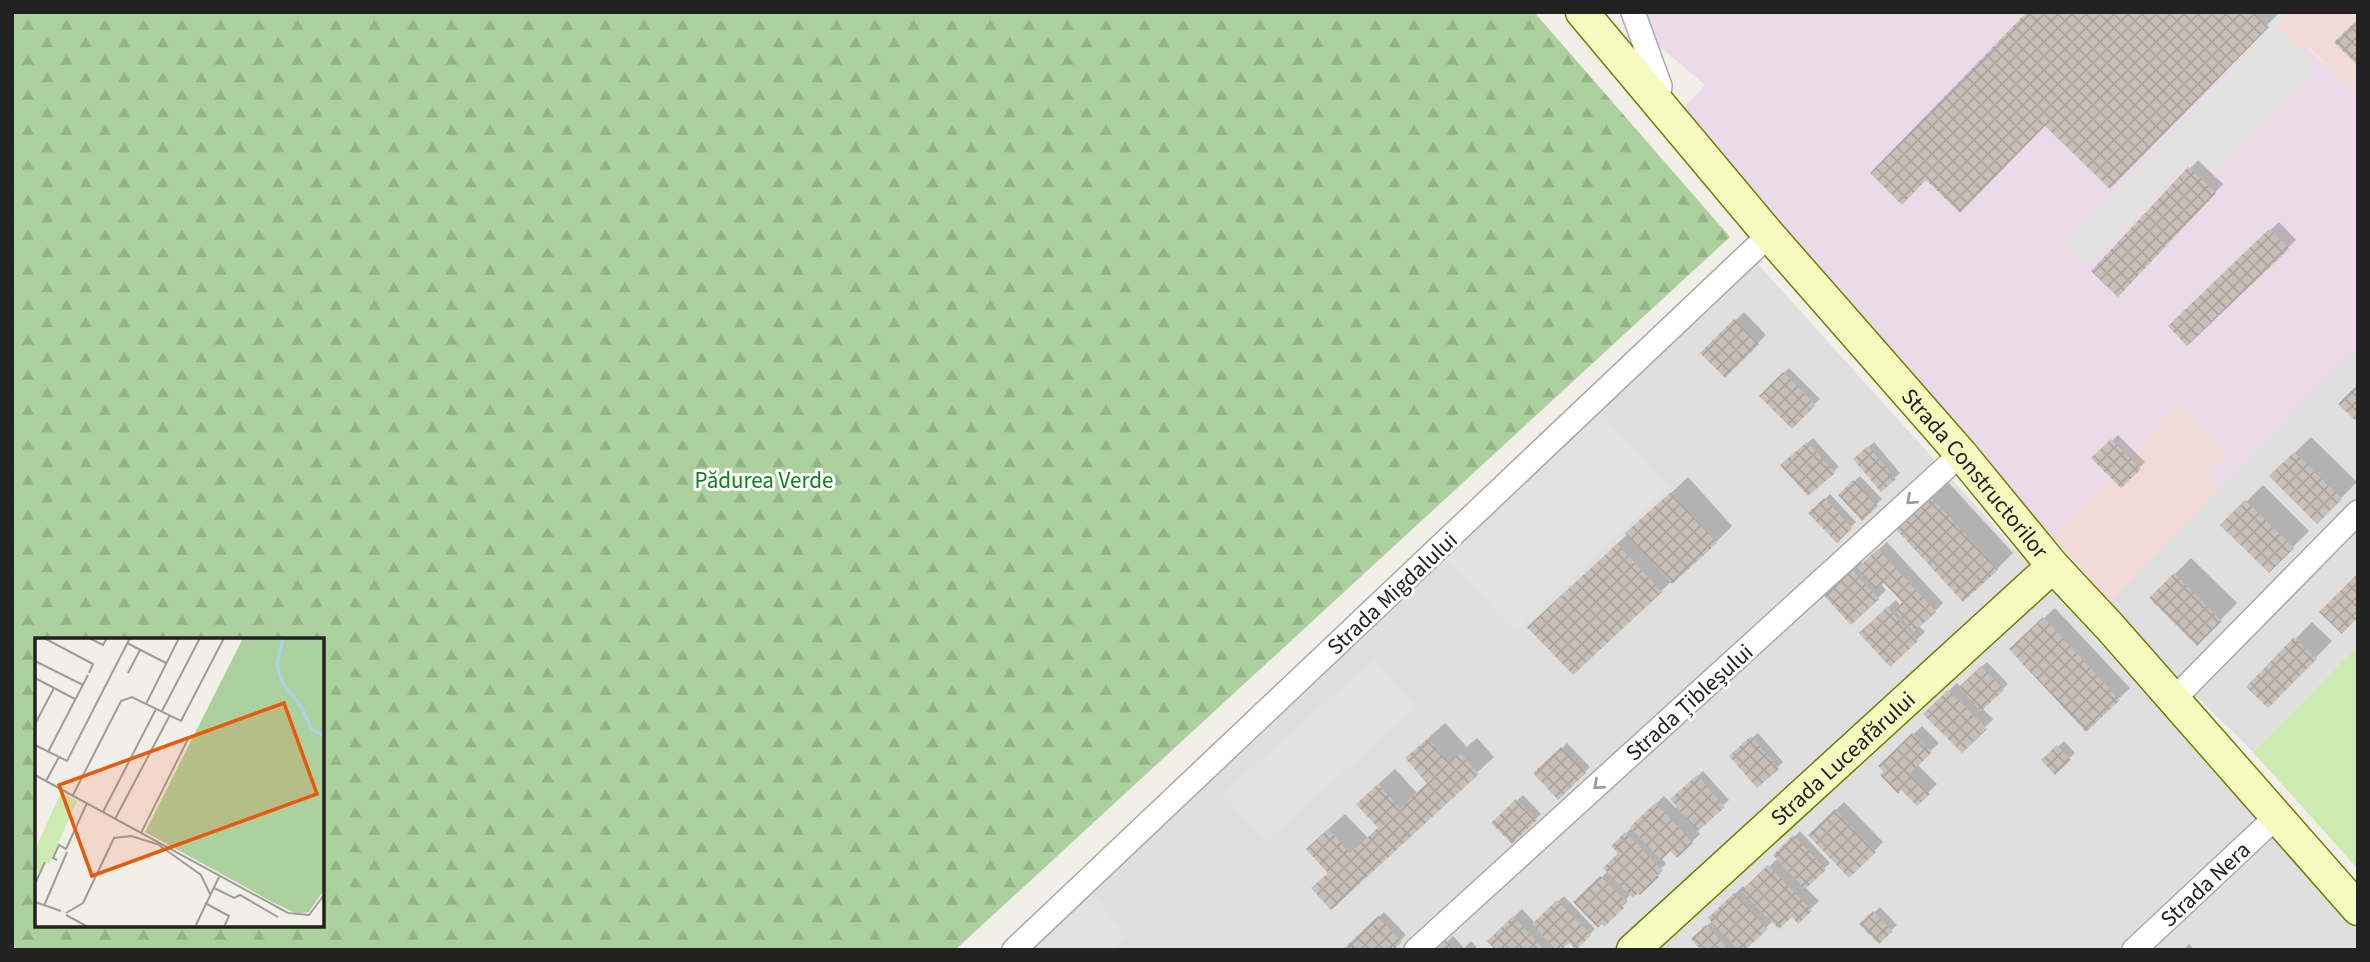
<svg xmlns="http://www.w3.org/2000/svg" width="2370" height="962" font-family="'Source Sans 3',sans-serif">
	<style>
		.residential { fill: #e0dfdf }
		.commercial { fill: #f2dad9 }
		.industrial { fill: #ebdbe8 }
		.grass { fill: #cdebb0 }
		.forest { fill: url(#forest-firs); fill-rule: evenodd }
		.parking { fill: #e2e2e2 }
		.shadow { fill: #0003 }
		.building { fill: url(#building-cross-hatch) }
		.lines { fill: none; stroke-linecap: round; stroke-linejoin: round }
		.street-casing { stroke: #a9a9a9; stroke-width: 26 }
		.secondary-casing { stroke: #707d05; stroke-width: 35 }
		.street { stroke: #fff; stroke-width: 23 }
		.secondary { stroke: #f7fabf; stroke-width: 32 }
		.oneway { stroke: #9c9c9c }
		.labels { text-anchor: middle; stroke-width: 6; stroke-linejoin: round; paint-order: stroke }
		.street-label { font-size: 23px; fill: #222; stroke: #fff }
		.park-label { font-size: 23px; fill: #0c8416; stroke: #fff }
		.inset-river { fill: none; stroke: #aad3df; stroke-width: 3.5 }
		.inset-road { fill: none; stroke: #9f9d99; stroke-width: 2 }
		.view { fill: #e8590c; fill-opacity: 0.15; stroke: #e8590c; stroke-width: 3.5 }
		.inset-edge { fill: none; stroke: #222; stroke-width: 3.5 }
	</style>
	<defs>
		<pattern id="forest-firs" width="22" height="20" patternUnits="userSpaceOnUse" patternTransform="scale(1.75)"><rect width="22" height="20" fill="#add19e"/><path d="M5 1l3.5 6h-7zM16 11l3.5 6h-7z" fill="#95b388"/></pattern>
		<pattern id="building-cross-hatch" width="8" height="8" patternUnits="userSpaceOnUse" patternTransform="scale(1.75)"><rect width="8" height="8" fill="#c7bfb8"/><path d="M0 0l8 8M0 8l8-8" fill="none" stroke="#aba49e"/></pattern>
	</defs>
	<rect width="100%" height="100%" fill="#f2efe9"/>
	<path class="residential" d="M1748,253l610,677v20h-1343z
		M2358,348v297l-105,107 -77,-76 -66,-75z"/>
	<path class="commercial" d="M2199,12h159v84l-51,-50 -35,35z
		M2178,405l49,48 -22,23 15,14 -110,111 -59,-65z"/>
	<path class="industrial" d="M1642,12h557l73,69 34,-35 52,50v252l-138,142 -15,-14 22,-23 -49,-48 -127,131 -369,-427 23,-24 -52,-44z"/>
	<path class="grass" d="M2358,645v224l-105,-117z"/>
	<path class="forest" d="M12,12h1522l196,225 -775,713h-943zM37,640h285v285h-285z"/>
	<path class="parking" d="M2219,12h73l-15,16 41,40 -110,114 -20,-19 -101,105 -24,-23 192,-198z
		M1599,411l71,75 -155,146 -71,-75z
		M1374,659l43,48 -152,135 -43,-48z
		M1089,890l38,44 -16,16h-86z"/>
	<path class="shadow" d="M2030,12h246l2,2 -168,172 -65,-63 -119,55z
		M2198,160l25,24 -105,111 -25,-24z
		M2279,222l17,18 -108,104 -18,-18z
		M1744,312l22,23 -41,41 -23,-23z
		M1789,368l31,31 -28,27 -31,-30z
		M2118,435l27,27 -24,24 -27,-28z
		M2311,437l46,45 -40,40 -46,-46z
		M1813,438l26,29 -6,5 -50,-7z
		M1874,442l26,31 -18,17 -21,-36z
		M1860,476l22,23 -20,19 -22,-23z
		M1688,477l44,49 -16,16 -55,49 -115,20z
		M1947,481l66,72 -16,16 -100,-41z
		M2263,485l46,46 -40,40 -46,-46z
		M1830,494l26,28 -19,18 -26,-27z
		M1887,542l56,61 -24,23 6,6 -9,8 -47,-15 27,-25 4,5 4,-3 -19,-22 -4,4 5,6 -8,8 -55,-7 35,-32 5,5z
		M2191,558l46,45 -40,41 -46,-46z
		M2055,608l75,80 -44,41 -63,-91z
		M2312,622l20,19 -64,65 -19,-19z
		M1987,662l21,22 -26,24 11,11 -31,32 -37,-37 32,-31 4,4z
		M1445,723l22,24 10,-9 17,19 -163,150 -7,-74 21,-19 23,24 11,-11 -5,-39 21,-19 22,24 12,-11 -5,-40z
		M1922,726l17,17 -22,21 20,20 -20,20 -36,-38z
		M1758,733l25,29 -26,24 -20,-35z
		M2064,741l11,12 -20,19 -11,-12z
		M1567,743l23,24 -32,30 -22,-23z
		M1703,771l26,29 -32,30 3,4 -22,22 -7,-7 -10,9 5,5 -5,6 2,1 -23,23 -9,1 -5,5 2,2 -24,24 -29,-23 33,-31 12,-18 -7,-7 51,-50 12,12 3,-2 -6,-7z
		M1523,795l18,19 -29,28 -18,-19z
		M1844,802l39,40 -33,33 -40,-40z
		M1800,831l30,32 -25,24 14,14 -21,20 -6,-7 -19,7 -29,27 1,2h-42l-9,-11 19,-19 6,-10 24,-24 3,3 32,-31 -3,-3z
		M1564,896l31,33 -19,19 -7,-8 -9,10h-62l-9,-9 33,-32 13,14z
		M1880,907l17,18 -18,17 -17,-18z
		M1384,912l22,23 -16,15 -45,-1z
		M1453,936l11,12 7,-7 8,9h-40z
		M2189,944l6,6h-12z"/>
	<path class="building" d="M2027,12h227l15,15 -159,162 -65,-63 -85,87 -34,-33 -24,25 -32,-32z
		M2358,19v47l-24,-24z
		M2188,167l28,26 -98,104 -27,-26z
		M2269,229l20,20 -102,97 -19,-20z
		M1734,319l25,25 -34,34 -25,-25z
		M1783,372l33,33 -24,24 -33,-33z
		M2358,384v39l-20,-19z
		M2111,439l30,30 -20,19 -30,-30z
		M1807,442l28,31 -27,23 -28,-31z
		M1868,446l28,33 -15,13 -28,-33z
		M2294,452l48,47 -25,25 -48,-48z
		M1853,480l25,26 -16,15 -24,-26z
		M1671,492l46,51 -45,41 -47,-51z
		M1930,496l68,74 -35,32 -68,-74z
		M1824,498l28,30 -15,15 -29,-30z
		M2245,500l49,48 -25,25 -49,-48z
		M1617,544l45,48 -89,83 -46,-48z
		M1878,549l58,63 -22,20 -20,-22 8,-8 -18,-19 -8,7 -19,-22z
		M1848,565l31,34 -28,26 -31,-34z
		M2174,573l48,48 -25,25 -48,-48z
		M2358,573v44l-16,17 -23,-22z
		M1887,607l31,34 -28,26 -31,-34z
		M2043,617l77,83 -34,32 -77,-83z
		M2294,637l23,22 -49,49 -22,-21z
		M1981,666l23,24 -23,21 -22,-24z
		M1948,690l39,39 -25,24 -39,-39z
		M1912,733l20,19 -22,22 20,20 -13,12 -16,-16 -3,4 -18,-19 4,-3 -6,-6z
		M1751,736l28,33 -22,19 -28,-32z
		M1428,738l21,24 11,-9 19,21 -148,136 -20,-22 17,-15 -22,-24 22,-20 22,24 28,-25 -22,-24 22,-20 22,24 11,-10 16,-15 -22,-25z
		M2057,745l14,15 -16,15 -14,-15z
		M1561,747l25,26 -28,27 -25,-27z
		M1697,775l28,32 -27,24 -28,-32z
		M1516,799l21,21 -25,24 -21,-21z
		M1655,803l38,40 -16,15 -6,-7 -10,9 -31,-33z
		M1835,809l41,43 -27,26 -41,-43z
		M1625,832l37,38 -5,5 2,2 -19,18 -2,-2 -5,5 -30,-30 15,-15 -7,-7z
		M1793,835l33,35 -21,19 -32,-34z
		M1768,865l44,46 -14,13 -6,-7 -13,12 -38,-38z
		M1600,876l26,25 -4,4 2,3 -20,19 -2,-3 -4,4 -25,-26z
		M1734,893l34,36 -23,21h-6l-31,-32z
		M1557,900l34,35 -15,15 -7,-7 -8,7h-5l-24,-26z
		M1873,911l20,20 -14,13 -20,-20z
		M1378,916l24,26 -9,8h-51z
		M1513,916l31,34h-49l-8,-9z
		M1706,925l23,25h-28l-10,-11z
		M1446,940l10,10h-20z"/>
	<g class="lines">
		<defs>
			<path id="street" d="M1633,12l27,74 -2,14
				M2174,699l184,-187
				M1014,950l755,-715
				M1416,950l545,-496
				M2134,950l141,-132"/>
			<g id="secondary">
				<path id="s1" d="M1582,12l187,223 192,219 92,112 57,61 248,282"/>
				<path id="s2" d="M1633,950l420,-384"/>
			</g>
		</defs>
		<use href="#street" class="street-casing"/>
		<use href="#secondary" class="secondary-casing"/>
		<use href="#street" class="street"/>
		<use href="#secondary" class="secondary"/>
	</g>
	<defs><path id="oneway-chevron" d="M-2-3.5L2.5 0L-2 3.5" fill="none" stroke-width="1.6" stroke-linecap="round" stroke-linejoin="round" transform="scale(1.75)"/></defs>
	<g class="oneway">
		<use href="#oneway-chevron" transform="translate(1911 500) rotate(138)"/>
		<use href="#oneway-chevron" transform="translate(1598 785) rotate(138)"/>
	</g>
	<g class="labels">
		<g class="street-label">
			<text dy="8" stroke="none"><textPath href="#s1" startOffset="606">Strada Constructorilor</textPath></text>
			<text transform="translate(1392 593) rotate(-43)" y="8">Strada Migdalului</text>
			<text transform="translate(1689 702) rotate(-42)" y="8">Strada Țibleșului</text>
			<text dy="8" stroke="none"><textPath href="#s2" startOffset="284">Strada Luceafărului</textPath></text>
			<text transform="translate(2205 884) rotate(-43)" y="8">Strada Nera</text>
		</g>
		<g class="park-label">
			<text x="764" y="488">Pădurea Verde</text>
		</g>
	</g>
	<g transform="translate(35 638)">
		<rect width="289" height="289" fill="#f2efe9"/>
		<path d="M26,154l16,9 -28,63 -5,-2 -6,14 -3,-26z" fill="#cdebb0"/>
		<path d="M208,0h81v252l-15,22 -12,2 -23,-11 -129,-71z" fill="#add19e"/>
		<path class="inset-river" d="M248,0l-6,26 6,20 18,22 10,22 13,9"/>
		<path class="inset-road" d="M9,0l49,26 -4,9M54,0l14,7 4,-7M92,5l39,20M0,23l48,24M93,35l12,-23M0,40l40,21M111,66l33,-66M127,73l38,-73M0,86l19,-36M0,107l32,16 63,-123M13,114l40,-77M0,137l253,138 21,2 15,-20M11,143l13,-24M38,157l48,-94 11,-4 49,24 43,-83M68,174l53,-103M80,181l55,-104M106,195l48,-96M121,205l45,32 9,19M22,222l-4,-2 6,-13 7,4 21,-46M0,246l10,-22M179,250l20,10 6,-3 38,22M0,264l26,9M170,265l24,13 -5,11M9,268l23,-54M31,275l17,-10 31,-65 17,-2 26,8M31,277l22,12M160,289l24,-50"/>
		<path class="view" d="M249,65l33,91 -225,82 -33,-91z"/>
		<rect width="289" height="289" class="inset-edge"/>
	</g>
	<rect width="2370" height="962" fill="none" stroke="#222222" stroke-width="28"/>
</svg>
